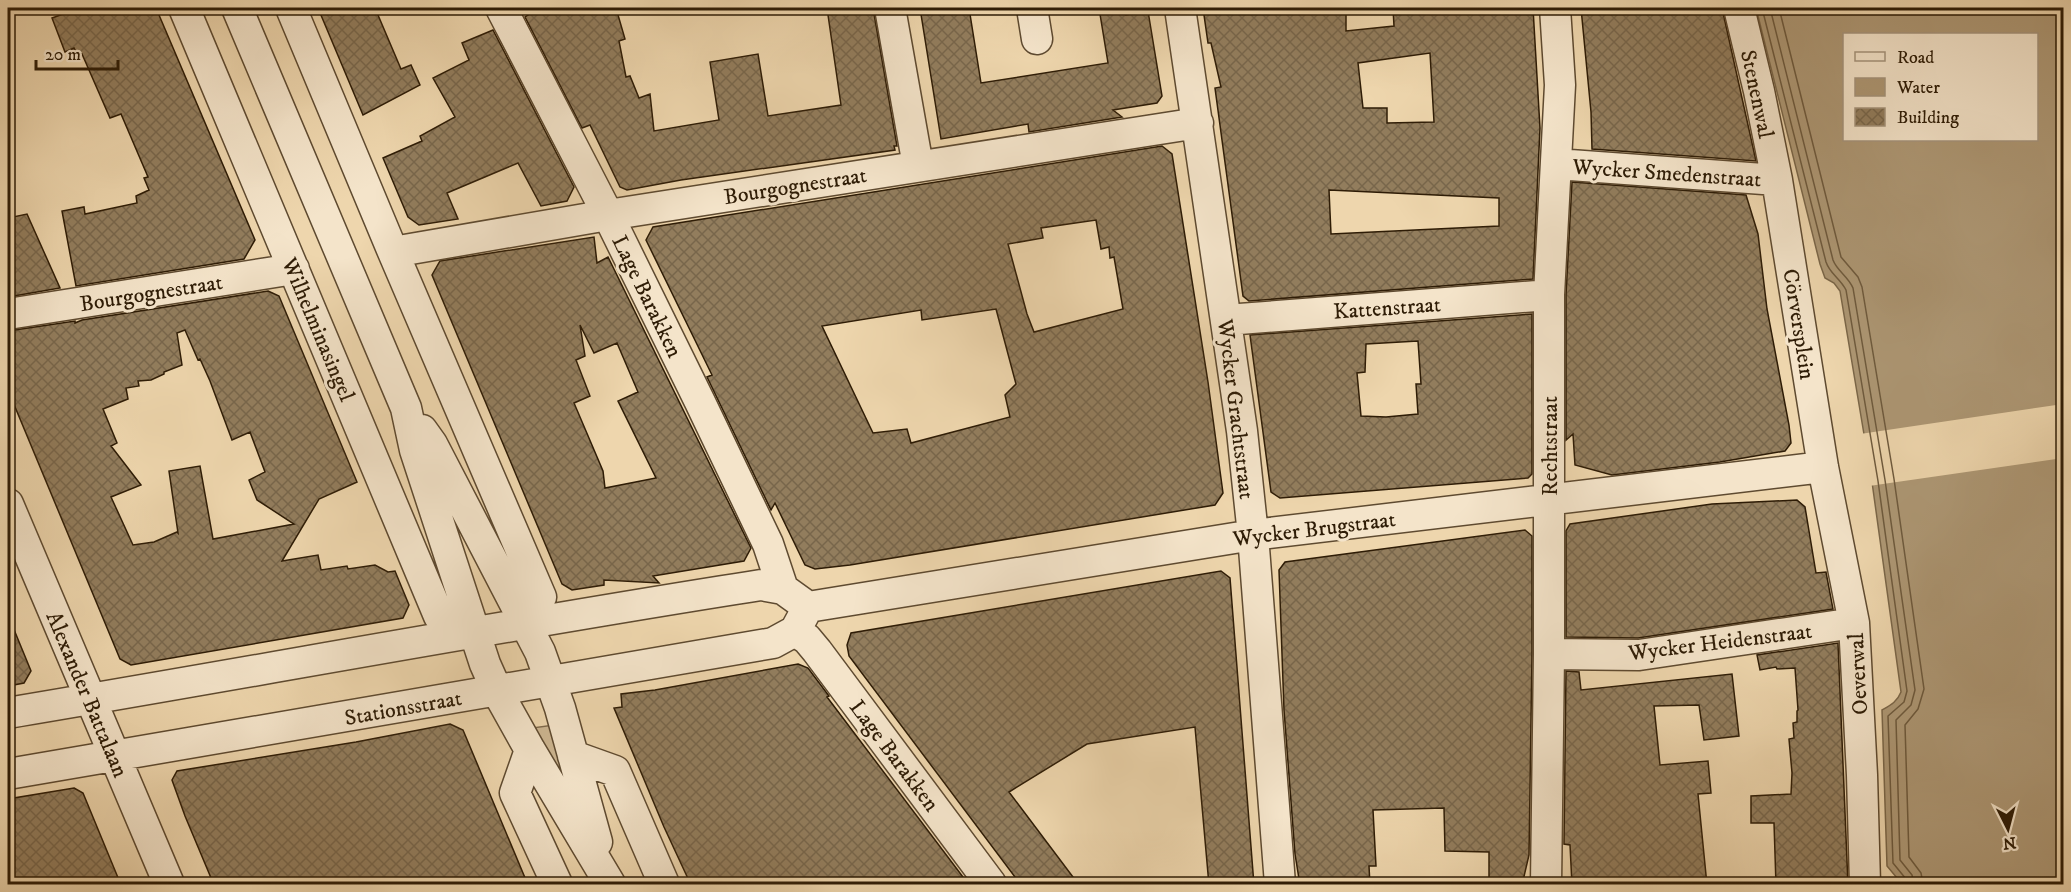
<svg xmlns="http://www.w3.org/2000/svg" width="2071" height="892" font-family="'IM FELL DW Pica',serif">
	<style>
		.grass { fill: #cdb691; stroke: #7e694c; stroke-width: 1.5 }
		.water { fill: #ad9774; stroke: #7a6648; stroke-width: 1.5; fill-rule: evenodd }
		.pier { fill: #eed6ad }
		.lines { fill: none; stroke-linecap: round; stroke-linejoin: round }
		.shore { stroke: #6e5a3d; stroke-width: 1.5 }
		.building { fill: url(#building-cross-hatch); stroke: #2e1c06; stroke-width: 1.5; fill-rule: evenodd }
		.minor-casing { stroke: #5e4a30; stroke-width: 33 }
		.minor { stroke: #f4e4ca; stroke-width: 30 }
		.labels { text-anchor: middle; stroke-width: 6; stroke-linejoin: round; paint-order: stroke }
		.street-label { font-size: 22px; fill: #2e1c06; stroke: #f4e4ca }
	</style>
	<defs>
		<pattern id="building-cross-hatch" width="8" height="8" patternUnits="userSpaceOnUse" patternTransform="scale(1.5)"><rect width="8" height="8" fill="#927d5d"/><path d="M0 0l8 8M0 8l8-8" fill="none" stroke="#78664b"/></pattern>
	</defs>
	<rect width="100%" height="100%" fill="#eed6ad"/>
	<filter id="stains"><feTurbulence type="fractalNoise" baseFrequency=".00333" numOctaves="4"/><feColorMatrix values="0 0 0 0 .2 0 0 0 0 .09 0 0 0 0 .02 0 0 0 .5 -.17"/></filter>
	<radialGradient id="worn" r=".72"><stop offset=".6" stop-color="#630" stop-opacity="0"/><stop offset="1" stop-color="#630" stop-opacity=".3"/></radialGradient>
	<path class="grass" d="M554,725l22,72 -44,-69z"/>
	<path class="water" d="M1756,8h307v876h-161l-15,-18 -5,-156c9,-5 15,-8 19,-18l-29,-210 -32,-191 -6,-8 -9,-5 -5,-14zM1844,34h192v106h-192z"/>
	<path class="pier" d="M2063,404v54l-194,28 -9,-52z"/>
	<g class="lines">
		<path class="shore" d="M1762,8l64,254c4,12 14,16 20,28l32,191 29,210 -3,11 -16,14 5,147 13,16v5
			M1770,8l63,252c4,11 15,16 20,28l32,192 30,210 -4,15 -15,15 4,140 12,15 2,9
			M1779,8l62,249 17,20 4,10 32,192 30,210 -6,20 -13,16 4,132 12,16 2,11"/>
	</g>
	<path class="building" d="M80,8h76l99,232 -11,19 -168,27 -14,-75 22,-4 1,7 52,-11 -1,-7 13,-6 -5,-12 4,-1 -27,-63 -11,4 -28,-64 -4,2 -4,-8 -9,4 -13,-34z
		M318,8h57l26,61 10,-4 9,20 -57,30z
		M524,8h92l9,31 -6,2 7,36 4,-1 9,22 11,-4 4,37 65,-11 -9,-58 48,-8 10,62 73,-11 -14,-97h46l24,138h-3l1,4 -214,30 -54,10 -7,-3 -30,-62 -8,3 -57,-111 3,-2z
		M920,8h49l12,75 127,-20 -9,-55h25l2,7 22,-4 14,85 -5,7 -44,7 9,7 -93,15 -1,-8 -87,15z
		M1203,8h127v3l16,1v19l48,-5 -1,-18h140l7,120 -7,151 -284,22 -6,-5 -28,-208 6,-1 -10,-44h-3zM1430,53l4,69 -47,1v-15h-24l-5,-45zM1329,190l170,8v28l-168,8z
		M1581,8h141l34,153 -164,-12 -1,-37z
		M493,30l81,157 -7,14 -26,5 -23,-43 -71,30 11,26 -39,6 -11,-8 -25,-59 39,-17 -2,-5 35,-19 -22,-39 36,-18 -7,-17z
		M1162,146l10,8 36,228 15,111 -8,12 -365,60 -35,4 -10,-4 -30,-62 -4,7 -64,-133 5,-2 -66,-135 7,-13zM1096,220l5,29 8,-2 1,11 4,-1 9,52 -89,23 -7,-18 -19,-70 35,-6 -2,-10zM996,309l20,75 -11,11 5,22 -99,26 -4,-14 -34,4 -51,-107 99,-16 1,10z
		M1572,182l174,13 12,39 9,75 22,116 2,18 -6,8 -65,11 -108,13 -37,-10 -2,-31 -7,6v-145z
		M27,214l33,74 -52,9v-79z
		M594,237l3,26 11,-6 143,291 -7,13 -91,15 6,7 -55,-3v5l-32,5 -10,-6 -130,-309 8,-14zM580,325l14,28 23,-10 21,49 -20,9 38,77 -51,10 -2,-17 -29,-68 16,-7 -14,-36 9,-4z
		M268,291l11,5 78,186 -38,17 -37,62 36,-6 3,15 26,-4 1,3 27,-4 13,7 7,-1 14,34 -6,13 -272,47 -11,-6 -112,-269v-59l67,-10v2l7,-3zM185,330l13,30 2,-1 10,22 22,59 18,-8 15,40 -16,8 8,20 37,24 -81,15 -13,-73 -31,5 9,62 -1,-1 -23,10 -21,3 -22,-48 30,-12 -30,-39 6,-3 -14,-34 25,-10 -2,-11 13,-2 -1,-5 13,-1 13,-6v-2l18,-7 -5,-32z
		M1532,314v160l-4,4 -248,20 -9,-6 -21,-157zM1418,341l3,43h-5l2,30 -32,3 -25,-1 -4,-43 8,-1 1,-28z
		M1797,500l8,7 11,66 10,-1 7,37 -195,29 -72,-1v-106l4,-7 142,-20z
		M1525,530l7,6v118l-3,201 -7,30h-33v-33l-44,-1 -1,-43 -71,2 3,56h-7l1,19h-70l-5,-31 -11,-144 -5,-140 6,-8z
		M1221,571l9,7 24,307h-45l-14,-158 -108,17 -78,48 70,93h-58l-172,-229 -2,-11 4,-12z
		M8,615l23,56 -7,12 -16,3z
		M1838,643l10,242h-72l-2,-62h-23v-27l40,-2 1,-21 -3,-34 5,-1 -1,-15 4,-1v-11l1,-1 -3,-42 -18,1 -1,-2 -16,3 -3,-15z
		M798,664l10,4 21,28 -2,1 142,188h-278l-27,-58 -50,-119 8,-1 -1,-13 34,-4z
		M1566,671l13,1 2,18 151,-16 7,62 -35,4 -5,-35 -45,1 6,59 48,-4 3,32 -13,1 9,91h-135l-2,-40 -6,-1z
		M450,724l13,6 65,155h-314l-29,-69 -13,-36 5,-9 179,-29z
		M74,788l9,5 38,92h-113v-86z"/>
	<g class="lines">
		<defs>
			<path id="minor" d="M184,8l255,608 35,16
				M237,8l169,400 9,42 70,214 12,27 33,59 80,134
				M291,8l102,244 148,345 -16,25
				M501,8l107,207 92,187 68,142 15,45
				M890,8l28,158
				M1032,8l5,31
				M1180,8l62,423 11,104 27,349
				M1739,8l20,83 18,89 46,287 31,156 8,152 3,109
				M1556,164l221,16
				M393,252l215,-37 590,-92
				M8,314l286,-45
				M1226,320l323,-25
				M422,430l10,14 108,208 20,56 37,134
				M8,504l161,380
				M808,607l445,-72 570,-68
				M795,631l12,8 10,12 174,233
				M1549,654l90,1 215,-32
				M8,713c251,-42 502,-89 753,-128l22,4 25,18
				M530,750l-15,43 42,91
				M573,756l42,15 49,113
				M8,774l765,-131 22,-12 13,-24
				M1546,884l3,-230v-359l11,-210 -5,-77"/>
		</defs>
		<use href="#minor" class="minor-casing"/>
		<use href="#minor" class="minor"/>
	</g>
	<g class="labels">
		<g class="street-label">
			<text transform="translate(1758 94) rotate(78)" y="8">Stenenwal</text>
			<text transform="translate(1667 172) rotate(4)" y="8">Wycker Smedenstraat</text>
			<text transform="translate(795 185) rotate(-9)" y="8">Bourgognestraat</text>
			<text transform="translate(151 292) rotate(-9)" y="8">Bourgognestraat</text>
			<text transform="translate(648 296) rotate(64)" y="8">Lage Barakken</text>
			<text transform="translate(1387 307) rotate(-4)" y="8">Kattenstraat</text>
			<text transform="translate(1800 324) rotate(81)" y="8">Cörversplein</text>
			<text transform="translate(319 329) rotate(67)" y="8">Wilhelminasingel</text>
			<text transform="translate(1237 409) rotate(83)" y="8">Wycker Grachtstraat</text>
			<text transform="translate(1549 446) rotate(-90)" y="8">Rechtstraat</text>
			<text transform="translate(1314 528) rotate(-7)" y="8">Wycker Brugstraat</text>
			<text transform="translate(1720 641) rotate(-7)" y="8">Wycker Heidenstraat</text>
			<text transform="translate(1857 674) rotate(-93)" y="8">Oeverwal</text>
			<text transform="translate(88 694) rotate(67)" y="8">Alexander Battalaan</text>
			<text transform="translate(403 707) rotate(-10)" y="8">Stationsstraat</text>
			<text transform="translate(895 755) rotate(53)" y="8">Lage Barakken</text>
		</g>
	</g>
	<rect width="2071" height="892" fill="none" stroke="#eed6ad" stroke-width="30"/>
	<rect x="9" y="9" width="2053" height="874" fill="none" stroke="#2e1c06" stroke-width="3"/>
	<rect x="15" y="15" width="2041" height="862" fill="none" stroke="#2e1c06" stroke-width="1.5"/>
	<rect x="1843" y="33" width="195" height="108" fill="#f4e4ca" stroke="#a5947c" stroke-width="1.5"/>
	<rect x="1855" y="52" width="30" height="9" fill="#f4e4ca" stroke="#a5947c" stroke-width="1.5"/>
	<text x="1897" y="63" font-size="18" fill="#2e1c06">Road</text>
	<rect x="1855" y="78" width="30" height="18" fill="#ad9774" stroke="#a5947c" stroke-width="1.5"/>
	<text x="1897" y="93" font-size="18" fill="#2e1c06">Water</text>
	<rect x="1855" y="108" width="30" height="18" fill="url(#building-cross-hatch)" stroke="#a5947c" stroke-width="1.5"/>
	<text x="1897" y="123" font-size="18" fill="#2e1c06">Building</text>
	<g transform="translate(2008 829) rotate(174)" stroke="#f4e4ca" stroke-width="4.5" paint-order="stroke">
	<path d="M0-4.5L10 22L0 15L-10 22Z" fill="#2e1c06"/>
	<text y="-9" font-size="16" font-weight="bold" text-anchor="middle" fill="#2e1c06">N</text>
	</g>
	<path d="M36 60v9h82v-9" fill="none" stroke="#2e1c06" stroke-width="3"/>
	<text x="45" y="60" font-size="18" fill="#2e1c06" stroke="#f4e4ca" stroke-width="4.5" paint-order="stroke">20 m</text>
	<rect width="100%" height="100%" filter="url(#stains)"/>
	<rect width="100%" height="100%" fill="url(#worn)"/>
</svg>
